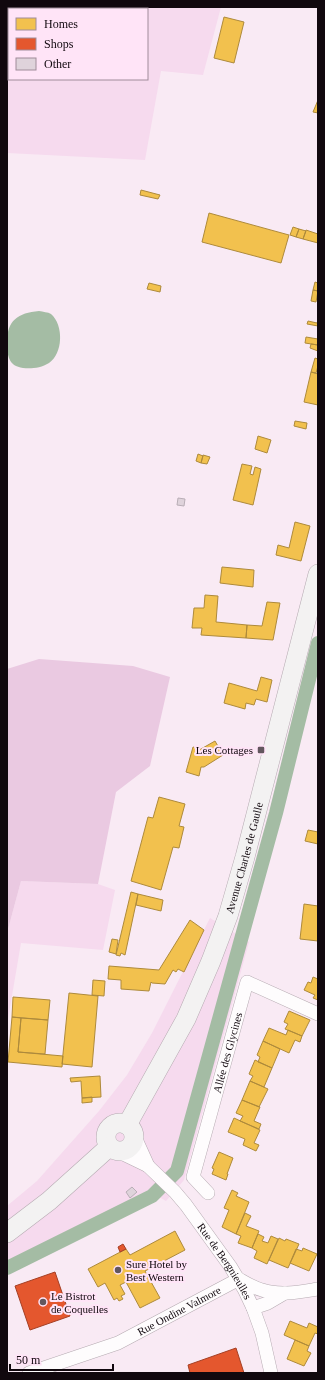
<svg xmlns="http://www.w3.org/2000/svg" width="325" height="1380" font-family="Georgia,serif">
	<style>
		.green { fill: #f6daee; fill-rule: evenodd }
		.forest { fill: #eac9e1 }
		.water { fill: #a4bca4 }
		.homes { fill: #f2c14e; stroke: #ae8a3b }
		.shops { fill: #e4572e; stroke: #a53f24 }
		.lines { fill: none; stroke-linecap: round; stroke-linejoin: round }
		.canal { stroke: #a4bca4; stroke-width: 14 }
		.building { fill: #dfd3db; stroke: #b9aeb6 }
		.street-casing { stroke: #b5aab1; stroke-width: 14 }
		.secondary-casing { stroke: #b5aab1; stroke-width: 20 }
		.street { stroke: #fefcfd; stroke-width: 13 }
		.secondary { stroke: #f3f2f2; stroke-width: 19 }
		.poi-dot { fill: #62575e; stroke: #ffe4f7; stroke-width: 1.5 }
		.labels { text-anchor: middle; stroke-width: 4; stroke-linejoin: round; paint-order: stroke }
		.poi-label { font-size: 11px; fill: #11080e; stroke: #ffe4f7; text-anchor: start }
		.street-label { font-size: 11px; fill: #11080e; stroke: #ffe4f7 }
	</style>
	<rect width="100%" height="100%" fill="#f9eaf4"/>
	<path class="green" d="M7,7h214l-18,68 -42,-4 -16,89 -138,-7zM9,9h138v70h-138z
		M21,881l77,3 17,6 -12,60 -82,-7 -14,82v-92z
		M210,918l39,24 -65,238 -18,21 -16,-9 -143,69v-55l30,-25 62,-70 28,-36 25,-42z"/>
	<path class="forest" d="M39,659l94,7 37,11 -20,89 -34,26 -18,92 -77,-3 -14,52v-264z"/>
	<path class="water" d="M39,311c4,1 9,1 12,3 13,11 12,40 -2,49 -8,5 -18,6 -26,5 -7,-1 -12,-4 -14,-10 -2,-5 -2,-10 -2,-15 0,-23 11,-30 32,-32z"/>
	<path class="homes" d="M224,17l20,5 -10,41 -20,-5z
		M318,100v13l-5,-1z
		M141,190l19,5 -2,4 -18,-4z
		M209,213l80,22 -8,28 -79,-21z
		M293,227l6,2 -3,8 -6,-2z
		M299,229l7,2 -3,8 -7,-2z
		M306,230l12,4v9l-15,-4z
		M315,282l3,1v8l-5,-1z
		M149,283l12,3 -1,6 -13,-3z
		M313,290l5,1 -2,11 -5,-1z
		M308,321l9,2 1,-2v5l-11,-2z
		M306,337l12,2v6l-13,-2z
		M311,344l7,1v6l-8,-3z
		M315,358l3,1v7l-2,7 -5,-1z
		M311,372l7,2v31l-14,-3z
		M295,421l12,2 -1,6 -12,-3z
		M258,436l13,4 -4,13 -12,-4z
		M198,454l5,2 -2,7 -5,-2z
		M203,455l7,2 -3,7 -6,-1z
		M242,464l10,2 -2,8 3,1 2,-8 6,2 -8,36 -20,-5z
		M295,522l15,4 -9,35 -25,-6 2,-10 11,3z
		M222,567l32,3 -1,17 -33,-4z
		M205,595l13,1 -2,26 31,3 -1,13 -45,-3 1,-7h-10l2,-20h10z
		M267,602l13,1 -7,37 -27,-2 1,-13 15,1z
		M261,677l11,3 -5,22 -11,-3 -2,6 -8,-2 -1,6 -21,-6 5,-20 28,8z
		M215,741l8,14 -19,12h-3l-2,9 -13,-4 7,-25 8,2z
		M159,797l26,7 -6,22 5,1 -5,21 -6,-1 -12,43 -30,-9 17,-64 5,1z
		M308,830l10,2v12l-13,-3z
		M131,892l7,2 -13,61 -4,-2 -1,3 -4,-1z
		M138,894l25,6 -2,11 -25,-6z
		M304,904l14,2v35l-18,-2z
		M190,920l14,10 -20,42 -6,-3 -2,3 -3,-2 -8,14 -13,-1 -1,-1 -2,9 -28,-2v-9l-13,-1 1,-13 50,4z
		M112,939l6,1 -2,14 -7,-2z
		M313,977l5,2v21l-5,-2 2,-3 -11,-5 4,-8 3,1z
		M93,980l12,1 -1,15 -12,-1z
		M69,993l29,3 -6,71 -30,-3z
		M13,997l37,3 -2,20 -36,-3z
		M289,1011l21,9 -8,16 -17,-7 3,-5 -4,-2z
		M12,1017l9,1 -3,34 45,4 -1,11 -54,-5z
		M21,1018l27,2 -3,34 -27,-2z
		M269,1028l17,7 2,-5 14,6 -2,6 -5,-2 -6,13 -26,-12z
		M263,1041l17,8 -8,19 -14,-6 2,-5 -3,-2z
		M255,1060l17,8 -8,19 -14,-6 3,-5 -4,-2z
		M100,1076l1,21 -19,1 -1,-17 -10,1 -1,-4z
		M250,1081l18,8 -9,18 -17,-7z
		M92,1097v5l-10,1v-5z
		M242,1100l18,7 -6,14 7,3 -2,5 -19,-8 3,-5 -7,-3z
		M234,1118l26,12 -6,13 5,2 -3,6 -13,-6 2,-6 -17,-7z
		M219,1152l14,6 -6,16h1l-2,6 -14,-6 2,-5 -2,-1z
		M232,1190l6,3 -2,3 13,6 -13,32 -14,-7 7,-17 -5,-2z
		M245,1213l6,3 -5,10 13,5 -7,17 -14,-5 3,-7 -5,-2z
		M175,1231l10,19 -40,21 15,27 -20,10 -14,-26 -6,3 5,9 -4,2 2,3 -4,2 -2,-3 -3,2 -9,-17 -7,4 -10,-18 38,-20 4,6z
		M258,1234l6,3 -2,4 6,2 3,-7 7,3 -11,25 -13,-6 3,-7 -5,-3z
		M279,1238l6,3 1,-2 13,5 -11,24 -19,-8z
		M303,1248l14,6 -8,17 -19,-8 6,-14 6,2z
		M290,1321l17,7 2,-5 9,4v7l-3,-1 -6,13 -25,-11z
		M295,1340l14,6 -2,5 4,2 -7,13 -17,-7z"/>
	<path class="shops" d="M123,1244l3,5 -6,3 -2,-5z
		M55,1272l15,44 -40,14 -15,-44z
		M236,1348l8,25h-54l-2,-8z"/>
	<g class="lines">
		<path class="canal" d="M7,1268l145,-72 25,-25 99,-358 42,-170"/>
	</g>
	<path class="building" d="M178,498l7,1 -1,7 -7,-1z
		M132,1187l5,5 -7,6 -4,-6z"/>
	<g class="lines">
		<defs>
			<g id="street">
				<path d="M134,1135l14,31"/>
				<path id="s1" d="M119,1152l29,14 27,26 11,13 44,61 14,23 9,19 9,25 9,40"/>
				<path id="s2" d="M208,1193l-15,-16 54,-195 71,32"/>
				<path d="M253,1308l15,-5 17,-10"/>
				<path id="s3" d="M29,1373l89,-30 121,-64c7,4 15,9 23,11 18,6 37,2 56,-1"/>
			</g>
			<g id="secondary">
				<circle cx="120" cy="1137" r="14"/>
				<path id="s4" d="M127,1125l59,-106 25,-58 17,-45 17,-59 73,-283"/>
				<path d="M7,1233l42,-32 60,-54"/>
			</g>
		</defs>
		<use href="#street" class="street-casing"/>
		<use href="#secondary" class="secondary-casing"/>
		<use href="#street" class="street"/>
		<use href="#secondary" class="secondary"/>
	</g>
	<g class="poi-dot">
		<rect x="257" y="746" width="8" height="8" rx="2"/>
		<circle cx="118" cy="1270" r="4"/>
		<circle cx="43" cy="1302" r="4"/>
	</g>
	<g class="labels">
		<g class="poi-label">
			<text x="253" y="754" text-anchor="end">Les Cottages</text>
			<text x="126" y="1268">Sure Hotel by<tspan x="126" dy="13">Best Western</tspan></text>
			<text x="51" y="1300">Le Bistrot<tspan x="51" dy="13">de Coquelles</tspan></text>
		</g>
		<g class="street-label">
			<text dy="4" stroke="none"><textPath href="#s4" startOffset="293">Avenue Charles de Gaulle</textPath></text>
			<text dy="4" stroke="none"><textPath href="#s2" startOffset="151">Allée des Glycines</textPath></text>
			<text dy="4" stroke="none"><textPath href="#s1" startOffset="155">Rue de Bergnieulles</textPath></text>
			<text dy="4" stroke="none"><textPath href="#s3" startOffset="163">Rue Ondine Valmore</textPath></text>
		</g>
	</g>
	<rect width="325" height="1380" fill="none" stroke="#11080e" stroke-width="16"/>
	<rect x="8" y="8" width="140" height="72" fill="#ffe4f7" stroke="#a08c9a"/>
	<rect x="16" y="18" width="20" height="12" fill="#f2c14e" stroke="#a08c9a"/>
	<text x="44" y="28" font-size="12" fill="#11080e">Homes</text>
	<rect x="16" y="38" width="20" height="12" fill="#e4572e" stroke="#a08c9a"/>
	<text x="44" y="48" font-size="12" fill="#11080e">Shops</text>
	<rect x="16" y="58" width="20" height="12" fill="#dfd3db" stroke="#a08c9a"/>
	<text x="44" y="68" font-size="12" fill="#11080e">Other</text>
	<path d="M10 1364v6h103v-6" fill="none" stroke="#11080e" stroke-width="2"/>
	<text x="16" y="1364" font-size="12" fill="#11080e" stroke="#ffe4f7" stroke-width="3" paint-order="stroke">50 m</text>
</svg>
